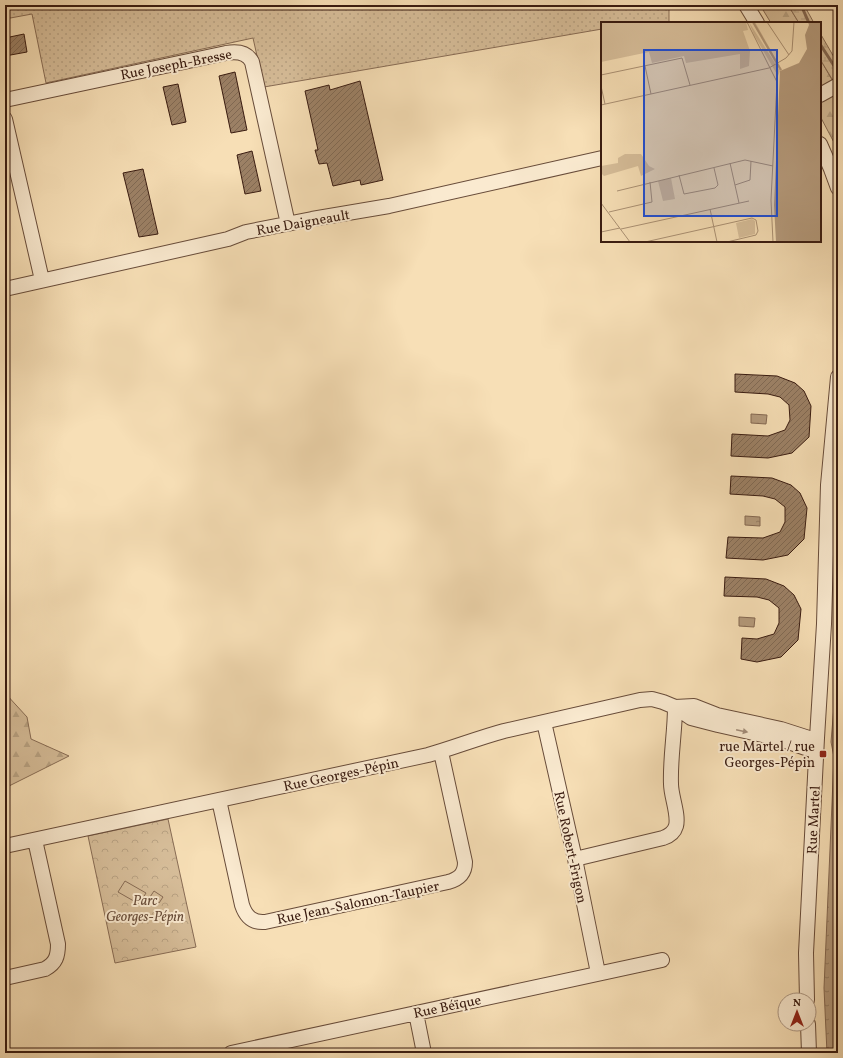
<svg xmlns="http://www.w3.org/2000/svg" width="843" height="1058" font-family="Vollkorn,serif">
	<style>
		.grass { fill: url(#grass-dots); stroke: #886c55 }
		.forest { fill: url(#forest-firs); stroke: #886c55 }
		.wetland { fill: url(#wetland-marsh); stroke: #886c55 }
		.park { fill: url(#park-crowns); stroke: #886c55 }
		.garden { fill: #d7be9a; stroke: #886c55 }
		.water { fill: url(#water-ripples); stroke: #846852 }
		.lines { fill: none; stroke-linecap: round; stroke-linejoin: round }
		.stream { stroke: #846852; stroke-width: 3 }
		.building { fill: url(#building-hatch); stroke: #391b10 }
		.minor-casing { stroke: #684c3a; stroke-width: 16 }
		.minor { stroke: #faead0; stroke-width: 14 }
		.oneway { fill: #a38d7a }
		.poi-dot { fill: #8f2418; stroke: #faead0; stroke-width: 1.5 }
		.labels { text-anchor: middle; stroke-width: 4; stroke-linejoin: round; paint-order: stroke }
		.street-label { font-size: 14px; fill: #391b10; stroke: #faead0 }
		.poi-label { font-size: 14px; fill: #391b10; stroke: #faead0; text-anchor: end }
		.park-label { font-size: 14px; font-style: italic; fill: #684c39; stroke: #faead0 }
		.inset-river { fill: none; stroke: #b69c7e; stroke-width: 2 }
		.inset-road { fill: none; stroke: #ab9174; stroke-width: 1 }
		.view { fill: #1d4ed8; fill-opacity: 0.15; stroke: #1d4ed8; stroke-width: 2 }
		.inset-edge { fill: none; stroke: #391b10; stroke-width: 2 }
	</style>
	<defs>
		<pattern id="grass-dots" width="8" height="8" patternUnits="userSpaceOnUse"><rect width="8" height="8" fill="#d7be9a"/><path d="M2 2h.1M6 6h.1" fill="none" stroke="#b9a384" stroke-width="1.8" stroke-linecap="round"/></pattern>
		<pattern id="forest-firs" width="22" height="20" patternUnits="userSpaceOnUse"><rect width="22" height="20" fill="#d7be9a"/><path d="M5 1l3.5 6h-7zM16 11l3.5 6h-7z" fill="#b9a384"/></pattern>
		<pattern id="wetland-marsh" width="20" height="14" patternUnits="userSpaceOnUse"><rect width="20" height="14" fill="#d7be9a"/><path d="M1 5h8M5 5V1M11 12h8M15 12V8" fill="none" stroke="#b9a384"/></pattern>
		<pattern id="park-crowns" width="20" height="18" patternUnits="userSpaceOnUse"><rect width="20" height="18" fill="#d7be9a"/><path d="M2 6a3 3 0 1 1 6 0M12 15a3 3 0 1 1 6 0" fill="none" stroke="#b9a384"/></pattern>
		<pattern id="water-ripples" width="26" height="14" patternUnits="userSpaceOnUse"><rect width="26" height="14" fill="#b69c7e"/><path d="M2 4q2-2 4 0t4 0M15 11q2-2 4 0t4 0" fill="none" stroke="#957e66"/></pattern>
		<pattern id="building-hatch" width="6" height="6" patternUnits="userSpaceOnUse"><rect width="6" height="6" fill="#9c8166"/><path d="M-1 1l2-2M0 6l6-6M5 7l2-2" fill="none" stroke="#806953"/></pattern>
	</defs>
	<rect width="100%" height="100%" fill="#f7dfb6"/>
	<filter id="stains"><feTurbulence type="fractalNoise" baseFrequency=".005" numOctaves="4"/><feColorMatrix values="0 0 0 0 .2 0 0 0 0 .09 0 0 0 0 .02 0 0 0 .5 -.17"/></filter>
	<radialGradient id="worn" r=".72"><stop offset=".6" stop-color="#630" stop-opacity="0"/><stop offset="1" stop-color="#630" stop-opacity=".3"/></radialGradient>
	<path class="grass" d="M5,5h662l2,5v13h-67v6l-338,58 -11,-49 -207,45 -14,-69 -27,5z"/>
	<path class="forest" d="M760,5h28l11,18h-28z
		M820,59l18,31v60l-18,-34z
		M5,693l22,24 4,22 38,17 -64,32z"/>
	<path class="wetland" d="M788,5h16l10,18h-15z
		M820,33l18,31v25l-18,-30z"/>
	<path class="park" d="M168,819l28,128 -81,16 -27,-127z"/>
	<path class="garden" d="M125,881l21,12 -7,11 -21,-12z
		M154,891l9,6 -4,6 -9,-6z"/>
	<path class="water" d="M751,414l16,1 -1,9 -15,-1z
		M745,516l15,1v9l-15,-1z
		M739,617l16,1 -1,9 -15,-1z
		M838,658v395h-11l-3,-65 10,-231 -3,-15z"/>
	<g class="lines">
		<path class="stream" d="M801,5l8,18
			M820,44l18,28"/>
	</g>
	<path class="building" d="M24,34l3,18 -22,4v-18z
		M235,72l12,58 -16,3 -12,-57z
		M360,81l23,99 -22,5 -1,-5 -27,6 -6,-23 -8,1 -4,-14h3l-13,-59 24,-6 1,5z
		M178,84l8,38 -14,3 -9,-38z
		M252,151l9,40 -16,3 -8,-39z
		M143,169l15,65 -19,3 -16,-64z
		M735,374l42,2 18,7 9,8 7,15 -2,31 -17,16 -24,5 -37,-2 1,-22 36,2 17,-6 5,-10 -1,-15 -9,-8 -12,-3 -33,-2z
		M731,476l41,2 19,7 9,8 7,15 -3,31 -16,16 -25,5 -37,-2 2,-21 35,1 17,-6 5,-10v-15l-10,-8 -12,-3 -33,-2z
		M725,577l41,2 18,7 10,9 7,14 -3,31 -17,17 -24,5 -16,-3 1,-21 15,1 17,-5 5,-11v-15l-10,-8 -12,-3 -33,-1z"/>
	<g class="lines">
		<defs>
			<path id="minor" d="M746,5l11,18
				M820,95l18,-10
				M5,100l221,-47c11,-2 21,-1 26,9l36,162
				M5,119l37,161
				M820,144l11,25 7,19
				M5,289l223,-50 18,-7 66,-13 77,-13 213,-48
				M675,707l19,-1 23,9 64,14 28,9h8
				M544,722l31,137 23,114
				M219,800l23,105c4,12 11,18 23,17l183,-40c11,-3 17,-8 17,-20l-24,-110
				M5,846l423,-91c25,-7 50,-17 76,-24l136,-31 12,-1 11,3 12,5 16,11 27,7 62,14 28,10 8,1
				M575,859l88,-21c6,-2 11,-5 13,-12 3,-11 -5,-30 -5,-42 -1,-26 4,-52 4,-77
				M5,978l40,-9c11,-6 13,-13 13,-25l-23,-104
				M807,1000l-1,-47 11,-215 7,-114 4,-139 10,-108
				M416,1013l8,40
				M808,1024l1,29
				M231,1053l431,-93"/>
		</defs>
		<use href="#minor" class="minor-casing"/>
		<use href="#minor" class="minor"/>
	</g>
	<defs><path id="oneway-solid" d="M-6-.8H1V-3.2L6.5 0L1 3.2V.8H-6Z"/></defs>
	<use class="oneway" href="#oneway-solid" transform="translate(742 731) rotate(12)"/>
	<rect class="poi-dot" x="819" y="750" width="8" height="8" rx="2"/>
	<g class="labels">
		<g class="street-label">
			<text transform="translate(176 64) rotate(-11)" y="5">Rue Joseph-Bresse</text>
			<text transform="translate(303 222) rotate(-10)" y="5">Rue Daigneault</text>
			<text transform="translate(341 774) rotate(-12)" y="5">Rue Georges-Pépin</text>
			<text transform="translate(813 820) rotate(-87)" y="5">Rue Martel</text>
			<text transform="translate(571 847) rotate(78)" y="5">Rue Robert-Frigon</text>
			<text transform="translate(358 902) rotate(-12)" y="5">Rue Jean-Salomon-Taupier</text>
			<text transform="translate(447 1006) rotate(-12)" y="5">Rue Béïque</text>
		</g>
		<g class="poi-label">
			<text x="815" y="751">rue Martel / rue<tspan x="815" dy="16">Georges-Pépin</tspan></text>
		</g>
		<g class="park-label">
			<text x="145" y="905">Parc<tspan x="145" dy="16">Georges-Pépin</tspan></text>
		</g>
	</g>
	<g transform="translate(601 22)">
		<rect width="220" height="220" fill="#f7dfb6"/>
		<path d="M0,0h145l2,8 -5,1 7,20 -1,15 -9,3v-15l-54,9 -2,-7 -32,7 -3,-11 -48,10z" fill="#d7be9a"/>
		<path d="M148,0l31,49 -2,5 -24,-41zM24,132h16l8,12 6,3 -14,7 -3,-10 -34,10 -3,-3v-7l17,-3v-5z" fill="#d7be9a"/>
		<path d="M151,0h3l27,48 -2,1z" fill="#d7be9a"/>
		<path d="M70,156l4,21 -12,2 -5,-20zM151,197l3,2v13l-16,4 -3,-15z" fill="#d7be9a"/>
		<path d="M138.5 205a5.5 5.5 0 1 1 11 0a5.5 5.5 0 1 1-11 0Z" fill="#d7be9a"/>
		<path d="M207,0h13v220h-45l-2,-37 6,-134 19,-8 8,-14 -2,-14 4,-10z" fill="#b69c7e"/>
		<path class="inset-river" d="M152,0l28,48"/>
		<path class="inset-road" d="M146,0l30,60 -6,118 2,42M166,0l22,33M44,44l6,28M0,53l81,-17 8,27M0,64l4,18M0,83l168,-37 17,-10 6,-7 2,-29M129,141l9,40M78,153l5,19 31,-6 3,-3 -4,-17M134,163l15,-5 1,-19M16,169l128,-31 28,6M0,181l29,39M109,187l7,33M8,190l43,-10 -2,-20M20,207l128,-28M0,210l19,-4M44,220l107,-24 4,2 2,11 -2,4 -29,7"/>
		<path class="view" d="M43,28h133v166h-133z"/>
		<rect width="220" height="220" class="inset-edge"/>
	</g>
	<rect width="843" height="1058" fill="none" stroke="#f7dfb6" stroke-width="20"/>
	<rect x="6" y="6" width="831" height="1046" fill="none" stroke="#391b10" stroke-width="2"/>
	<rect x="10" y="10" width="823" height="1038" fill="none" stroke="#391b10"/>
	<g transform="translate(797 1012)"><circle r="19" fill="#faead0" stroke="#ad9783"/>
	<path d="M0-3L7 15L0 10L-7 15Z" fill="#8f2418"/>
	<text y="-6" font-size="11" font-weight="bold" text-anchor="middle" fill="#391b10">N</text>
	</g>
	<rect width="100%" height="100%" filter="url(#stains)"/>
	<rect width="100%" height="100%" fill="url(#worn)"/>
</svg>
